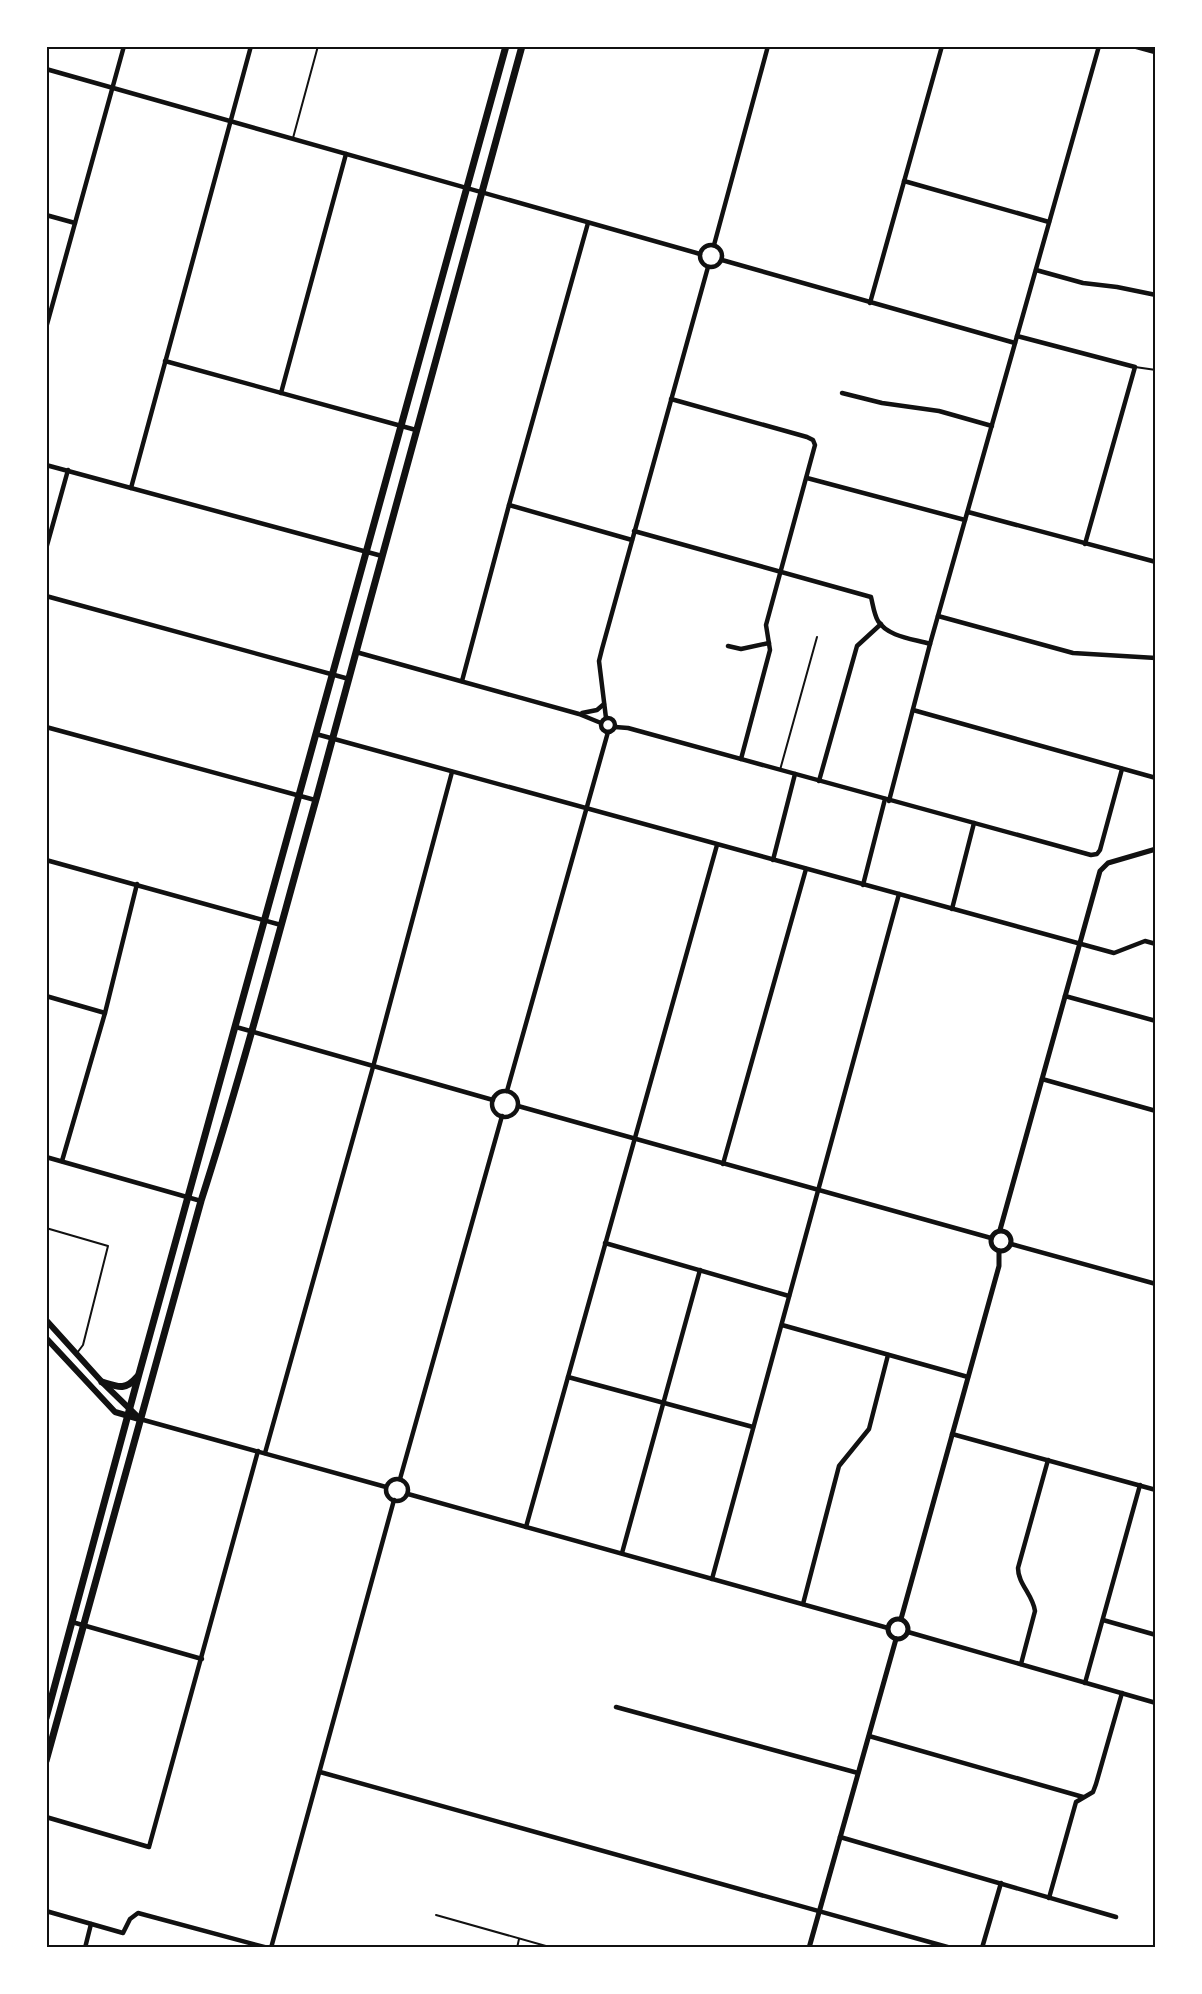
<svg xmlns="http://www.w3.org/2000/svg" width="1202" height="1994" font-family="'Source Sans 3',sans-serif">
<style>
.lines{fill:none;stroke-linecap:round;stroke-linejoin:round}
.service{stroke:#111;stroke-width:2}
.minor{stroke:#111;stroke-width:4.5}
.tertiary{stroke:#111;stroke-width:5}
.secondary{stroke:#111;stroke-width:6}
.primary{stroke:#111;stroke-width:7}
.neatline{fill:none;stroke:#111;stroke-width:2}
</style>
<rect width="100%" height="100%" fill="#fff"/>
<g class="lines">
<g class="service">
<path d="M293 138 318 46"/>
<path d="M1135 367 1156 370"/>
<path d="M780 770 817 637"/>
<path d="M46 1228 108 1246 83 1345 77 1353"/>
<path d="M436 1915 553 1948"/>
<path d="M517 1948 519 1939"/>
</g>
<g class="minor">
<path d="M46 69 700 254"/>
<path d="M904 181 1049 222"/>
<path d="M46 215 75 223"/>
<circle cx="711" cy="256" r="11"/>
<path d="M714 245 768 46"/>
<path d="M722 260 1015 343"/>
<path d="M1036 270 1083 283 1117 287 1156 295"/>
<path d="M870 303 942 46"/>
<path d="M46 328 124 46"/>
<path d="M1017 336 1135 367 1085 544"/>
<path d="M165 361 416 430"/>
<path d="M281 393 346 154"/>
<path d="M842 393 882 403 939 411 992 426"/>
<path d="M671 399 807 437 813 440 815 445 766 625 770 650 741 759"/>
<path d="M46 465 382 556"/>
<path d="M807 478 965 520"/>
<path d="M131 488 251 46"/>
<path d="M509 505 632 540"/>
<path d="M968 512 1156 562"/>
<path d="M634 531 871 597C873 605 874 614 878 621 888 637 914 639 930 644"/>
<path d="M46 549 68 470"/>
<path d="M46 596 349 679"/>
<path d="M938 616 1073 653 1156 658"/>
<path d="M728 646 741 649 769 643"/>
<path d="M356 652 579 714 601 723"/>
<path d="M462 681 509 505 588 223"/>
<path d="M913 710 1156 778"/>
<path d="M582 713 597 710 604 704"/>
<circle cx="608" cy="725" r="7"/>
<path d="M606 718 599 661 602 649 708 267"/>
<path d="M46 727 315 800"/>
<path d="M615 727 628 728 1091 855 1097 854 1100 850 1122 769"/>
<path d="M316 734 1114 953 1145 941 1156 944"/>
<path d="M819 781 857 646 881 624"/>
<path d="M889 801 930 644 1099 46"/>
<path d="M46 860 281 925"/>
<path d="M773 860 795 774"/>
<path d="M863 885 885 799"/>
<path d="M952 909 974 823"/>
<path d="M46 996 105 1013"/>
<path d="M1065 996 1156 1021"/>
<path d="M236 1027 493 1100"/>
<path d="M1042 1079 1156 1111"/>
<path d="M507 1091 608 732"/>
<circle cx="505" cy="1104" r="13"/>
<path d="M518 1106 991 1238"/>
<path d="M46 1157 201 1201"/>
<path d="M62 1161 105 1013 137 884"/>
<path d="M723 1164 806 869"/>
<path d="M605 1243 789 1296"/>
<path d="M1011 1244 1156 1284"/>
<path d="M782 1325 968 1377"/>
<path d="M568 1377 753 1427"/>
<path d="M140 1419 386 1487"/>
<path d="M952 1434 1156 1490"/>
<path d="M265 1453 373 1067 452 772"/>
<circle cx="397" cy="1490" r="11"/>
<path d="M400 1479 502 1116"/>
<path d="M408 1494 888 1628"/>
<path d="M526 1527 717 845"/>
<path d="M622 1553 700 1270"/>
<path d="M712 1579 899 894"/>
<path d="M803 1604 839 1466 869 1429 888 1355"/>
<path d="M1103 1620 1156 1635"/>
<path d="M72 1622 202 1659"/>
<path d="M908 1632 1156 1703"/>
<path d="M1021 1664 1035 1611C1033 1595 1018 1584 1018 1568L1048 1460"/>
<path d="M1085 1683 1140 1485"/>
<path d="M616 1707 858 1773"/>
<path d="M869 1736 1083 1797"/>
<path d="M320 1772 951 1948"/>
<path d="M46 1817 149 1847 258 1451"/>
<path d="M840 1837 1116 1917"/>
<path d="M1049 1898 1076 1802 1093 1792 1096 1784 1122 1693"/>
<path d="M46 1911 123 1933 130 1919 138 1913 268 1948"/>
<path d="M85 1948 91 1924"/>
<path d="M271 1948 394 1500"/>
<path d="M982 1948 1001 1883"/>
</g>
<g class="tertiary">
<path d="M1134 46 1156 52"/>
<path d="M1000 1230 1100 871 1108 863 1156 849"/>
<circle cx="1001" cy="1241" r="10"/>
<circle cx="898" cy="1629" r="10"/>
<path d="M901 1619 999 1266V1251"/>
<path d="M809 1948 896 1639"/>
</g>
<g class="secondary">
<path d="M46 1320 102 1382 140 1419"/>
<path d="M46 1338 115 1412 139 1419"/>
</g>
<g class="primary">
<path d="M102 1382C118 1387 125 1391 137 1377"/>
<path d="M46 1718 139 1374 506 46"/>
<path d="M46 1761 201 1201C244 1067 279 931 317 796 385 546 452 296 522 46"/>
</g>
</g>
<rect width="1202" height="1994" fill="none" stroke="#ffffff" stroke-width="96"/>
<rect x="48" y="48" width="1106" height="1898" class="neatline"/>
</svg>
